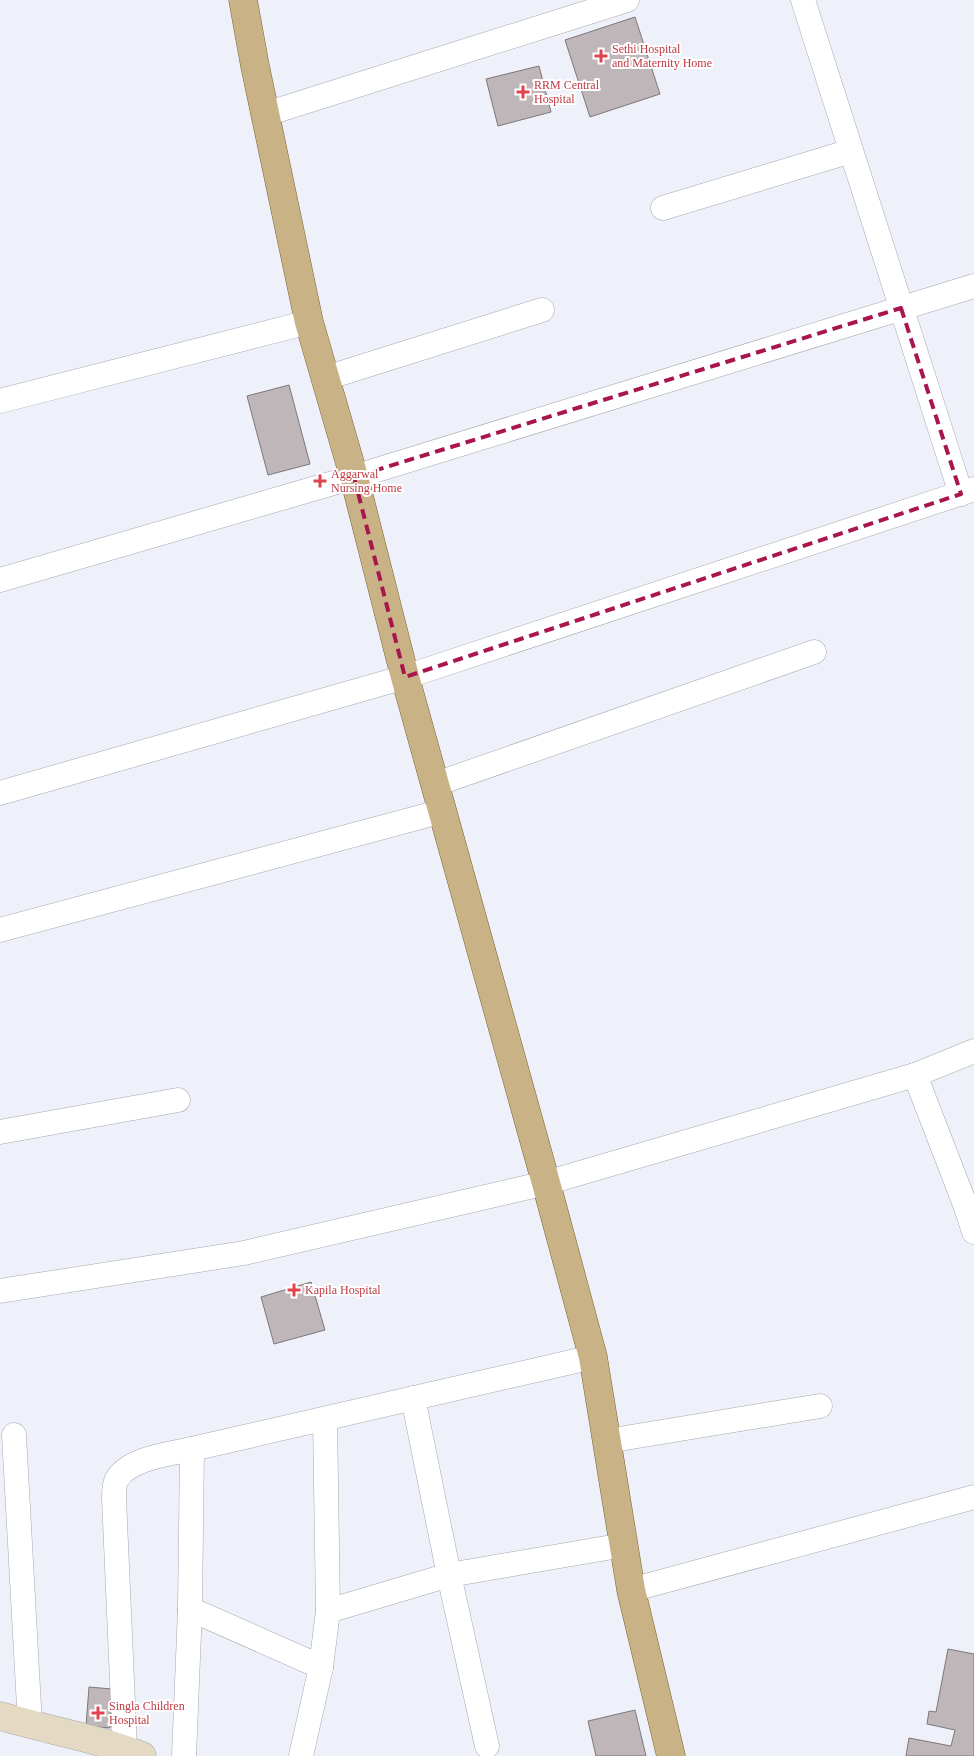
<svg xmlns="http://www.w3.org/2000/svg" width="974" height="1756" font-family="'Times New Roman',serif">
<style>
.building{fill:#bfb6b9;stroke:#7f7679}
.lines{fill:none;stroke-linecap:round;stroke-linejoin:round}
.minor-casing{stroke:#a6a8b0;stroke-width:25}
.secondary-casing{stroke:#a6a8b0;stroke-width:29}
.primary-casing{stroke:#7a6332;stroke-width:29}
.minor{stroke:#fff;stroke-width:24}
.secondary{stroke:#e4d9c2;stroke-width:28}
.primary{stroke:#c9b386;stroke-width:28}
.marked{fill:none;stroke:#a8154f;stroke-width:4;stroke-dasharray:10 6;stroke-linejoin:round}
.health-dot{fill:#e0444e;stroke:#fff;stroke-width:2}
.labels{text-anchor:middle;stroke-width:4;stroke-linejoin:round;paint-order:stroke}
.health-label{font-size:12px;fill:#be3a42;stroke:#fff;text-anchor:start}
</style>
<rect width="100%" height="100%" fill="#eff1fa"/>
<g class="building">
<path d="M635 17 660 94 590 117 565 40Z"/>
<path d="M539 66 551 112 498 126 486 79Z"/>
<path d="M289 385 310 464 268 475 247 396Z"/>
<path d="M311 1282 325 1330 274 1344 261 1297Z"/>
<path d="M948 1649 974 1654V1756H906L909 1738 951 1746 955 1730 927 1724 929 1711 936 1712Z"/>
<path d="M89 1687 112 1689 110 1728 86 1726Z"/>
<path d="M635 1710 646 1756H596L588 1721Z"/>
</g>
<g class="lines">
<g class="minor-casing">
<g id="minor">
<path d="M803 0 961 494"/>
<path d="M266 114 627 0"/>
<path d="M663 208 851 151"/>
<path d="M326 378 542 310"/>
<path d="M0 401 309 322"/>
<path d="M0 580 354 477 974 286"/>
<path d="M436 784 814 652"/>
<path d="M0 793 405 677 974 489"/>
<path d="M0 930 443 811"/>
<path d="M915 1075 966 1207 974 1232"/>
<path d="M0 1132 178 1100"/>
<path d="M0 1291 244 1253 546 1183 915 1075 974 1051"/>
<path d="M413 1398 449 1575 487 1746"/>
<path d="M14 1435 30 1725"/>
<path d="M607 1441 820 1406"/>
<path d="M631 1590 974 1497"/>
<path d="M190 1609 321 1667 301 1756"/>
<path d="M328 1611 449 1575 624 1545"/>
<path d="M321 1667 328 1611 325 1419"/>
<path d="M125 1749 114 1498C114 1493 114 1484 117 1479 130 1458 170 1454 192 1449L593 1357"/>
<path d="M184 1756 190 1609 192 1449"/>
</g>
</g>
<g class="secondary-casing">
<path id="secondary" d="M0 1716C47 1730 97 1738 142 1756"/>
</g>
<g class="primary-casing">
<path id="primary" d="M243 0 255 66 309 322 354 477 405 677 546 1183 593 1357 631 1590 671 1756"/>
</g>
<use href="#minor" class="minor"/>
<use href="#secondary" class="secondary"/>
<use href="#primary" class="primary"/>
</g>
<path class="marked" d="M901 308 961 494 405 677 354 477Z"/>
<g class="health-dot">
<path d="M598.5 48.5h5v5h5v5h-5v5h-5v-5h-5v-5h5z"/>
<path d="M520.5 84.5h5v5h5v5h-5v5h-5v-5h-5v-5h5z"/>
<path d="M317.5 473.5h5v5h5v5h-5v5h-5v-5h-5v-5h5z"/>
<path d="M291.5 1282.5h5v5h5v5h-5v5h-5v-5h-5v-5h5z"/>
<path d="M95.5 1705.5h5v5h5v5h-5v5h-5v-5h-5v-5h5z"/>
</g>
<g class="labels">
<g class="health-label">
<text x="612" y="53">Sethi Hospital<tspan x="612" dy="14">and Maternity Home</tspan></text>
<text x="534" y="89">RRM Central<tspan x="534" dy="14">Hospital</tspan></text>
<text x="331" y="478">Aggarwal<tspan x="331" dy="14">Nursing Home</tspan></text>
<text x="305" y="1294">Kapila Hospital</text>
<text x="109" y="1710">Singla Children<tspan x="109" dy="14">Hospital</tspan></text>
</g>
</g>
</svg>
